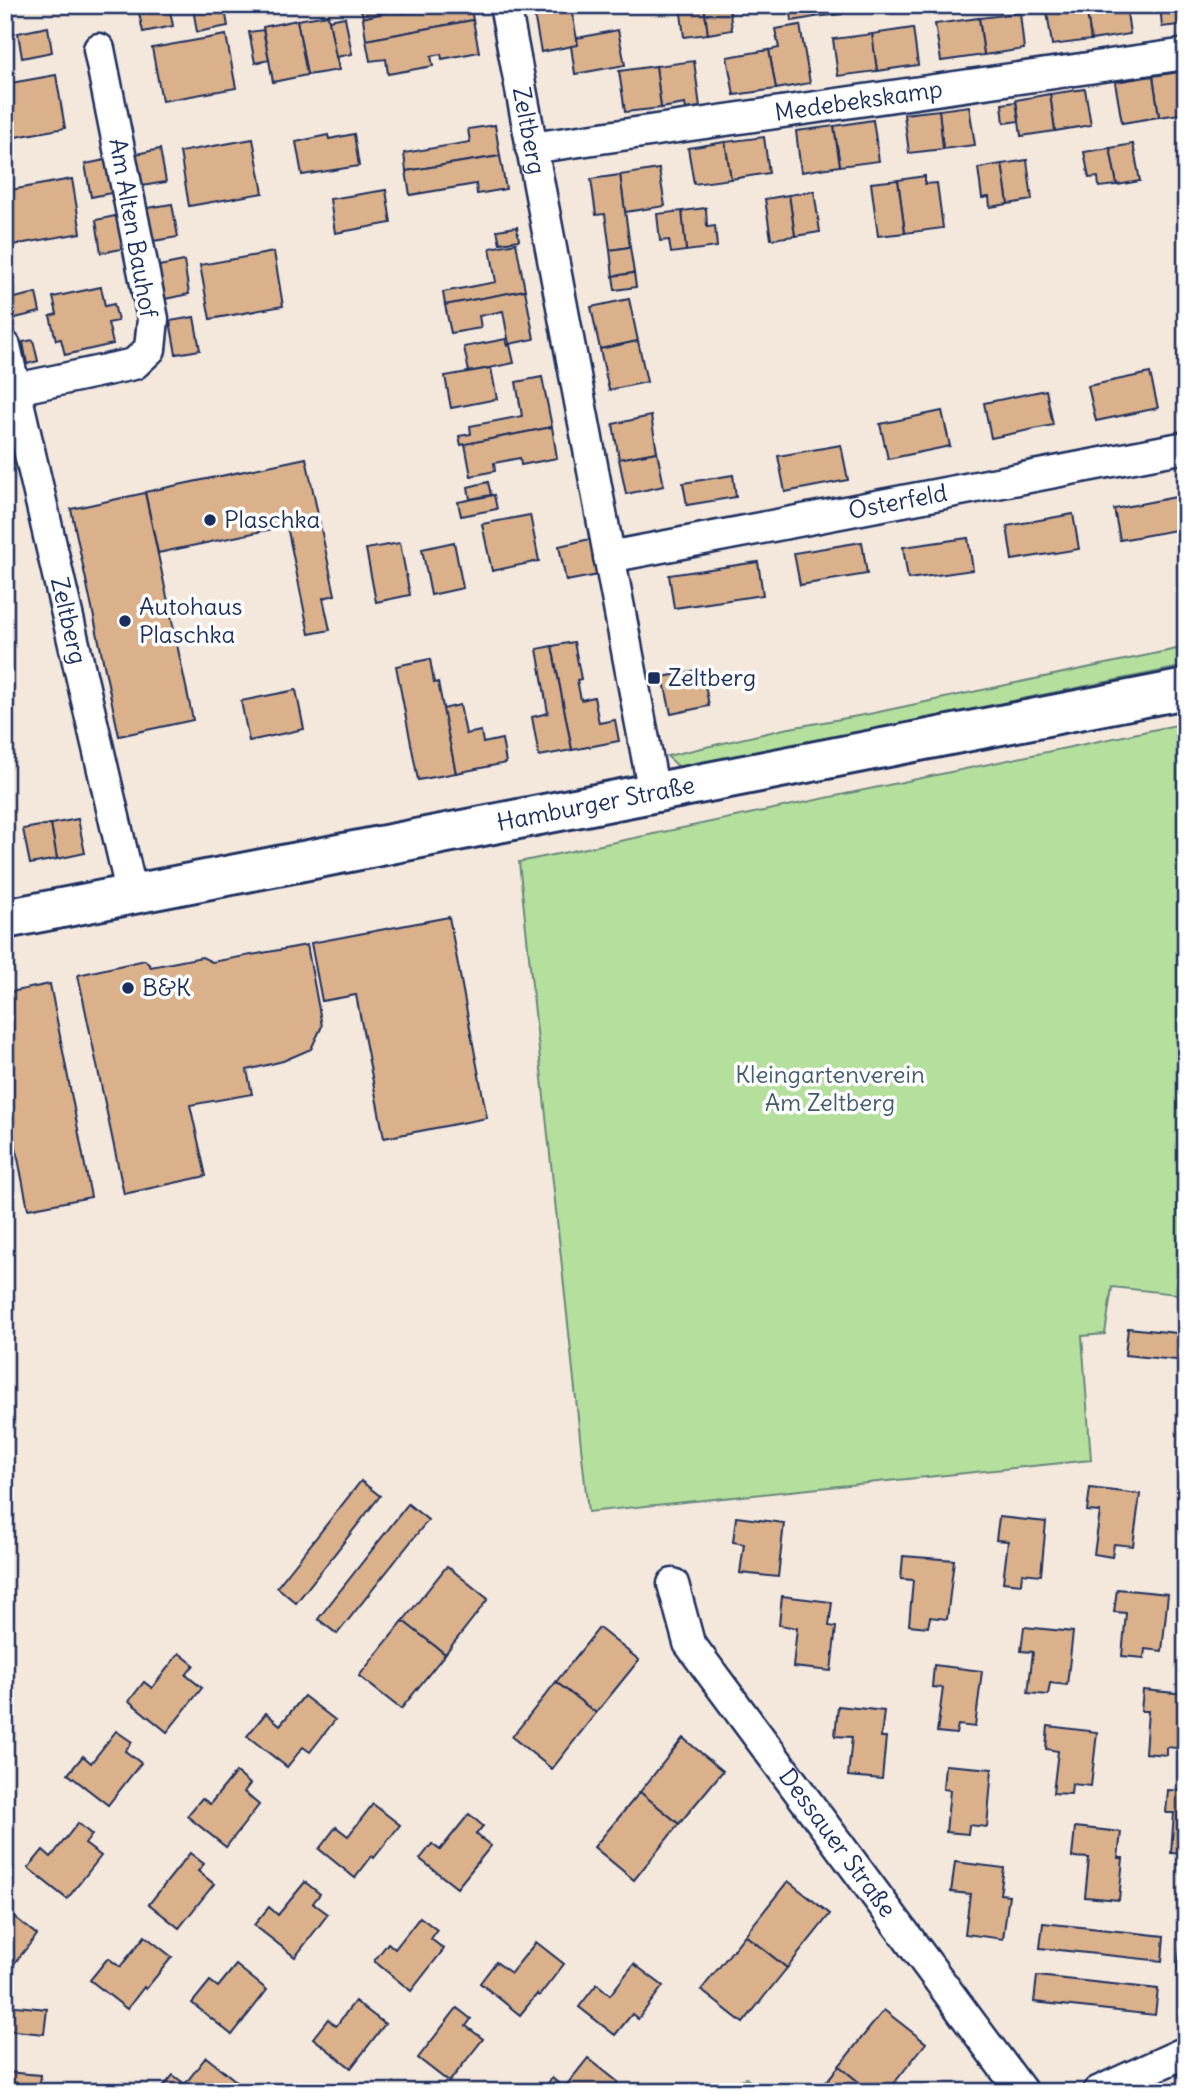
<svg xmlns="http://www.w3.org/2000/svg" width="1191" height="2097" font-family="Delius,sans-serif">
<style>
.green{fill:#b5df9c;stroke:#68877d;stroke-width:2}
.building{fill:#dbb18b;stroke:#1b2f5e;stroke-width:2}
.lines{fill:none;stroke-linecap:round;stroke-linejoin:round}
.minor-casing{stroke:#1b2f5e;stroke-width:35}
.major-casing{stroke:#1b2f5e;stroke-width:44}
.minor{stroke:#fff;stroke-width:30}
.major{stroke:#fff;stroke-width:38}
.poi-dot{fill:#1b2f5e;stroke:#fff;stroke-width:2.5}
.labels{text-anchor:middle;stroke-width:7;stroke-linejoin:round;paint-order:stroke}
.street-label{font-size:24px;fill:#1b2f5e;stroke:#fff}
.poi-label{font-size:24px;fill:#1b2f5e;stroke:#fff;text-anchor:start}
.park-label{font-size:24px;fill:#425b6e;stroke:#fff}
</style>
<rect width="100%" height="100%" fill="#f4e8dc"/>
<filter id="ink" filterUnits="userSpaceOnUse"><feTurbulence type="fractalNoise" baseFrequency=".0143" numOctaves="2"/><feDisplacementMap in="SourceGraphic" scale="14" xChannelSelector="R" yChannelSelector="G"/><feConvolveMatrix kernelMatrix="1 2 1 2 8 2 1 2 1" color-interpolation-filters="sRGB"/></filter>
<g filter="url(#ink)">
<g class="green">
<path d="M1186 647V666L680 768 667 756 784 729 869 714Z"/>
<path d="M1186 723V1295L1112 1287 1105 1334 1082 1336 1091 1460 588 1512 519 862Z"/>
<path d="M746 2078 763 2092H710Z"/>
</g>
<g class="building">
<path d="M151 5H169L173 26 143 32 138 8Z"/>
<path d="M205 5H224L228 26 197 32 193 8Z"/>
<path d="M360 5H384L385 11 380 12V15L363 18Z"/>
<path d="M427 5H470L473 20 366 40 363 18 402 8 403 13 427 8Z"/>
<path d="M533 5H571V7L534 14Z"/>
<path d="M680 5H704L708 34 684 37Z"/>
<path d="M704 5H729L732 30 708 34Z"/>
<path d="M790 5H813L815 17 792 21Z"/>
<path d="M813 5H841L842 14 815 17Z"/>
<path d="M1046 5H1086L1091 40 1052 45Z"/>
<path d="M1086 5H1126L1130 34 1091 40Z"/>
<path d="M1160 5H1186V24L1162 27Z"/>
<path d="M571 7 578 45 541 52 534 14Z"/>
<path d="M1020 13 1024 49 984 55 979 18Z"/>
<path d="M328 15 339 70 307 75 297 20Z"/>
<path d="M345 17 352 54 336 57 329 20Z"/>
<path d="M979 18 984 55 941 61 935 24Z"/>
<path d="M297 20 307 75 273 82 263 27Z"/>
<path d="M473 20 479 52 442 59 441 54 431 56 433 66 388 74 386 59 370 61 366 40Z"/>
<path d="M800 25 810 83 776 89 769 50 779 48 775 29Z"/>
<path d="M48 27 52 52 22 58 18 33Z"/>
<path d="M913 28 918 65 877 71 872 34Z"/>
<path d="M263 30 269 60 255 63 249 32Z"/>
<path d="M618 30 625 65 575 74 571 46 578 45 577 38Z"/>
<path d="M872 34 877 71 838 76 833 39Z"/>
<path d="M226 35 236 88 162 101 152 48Z"/>
<path d="M769 50 776 89 734 95 727 57Z"/>
<path d="M694 61 700 107 686 109 685 104 661 108 656 66Z"/>
<path d="M656 66 661 108 625 112 619 71Z"/>
<path d="M1186 71V113L1159 117 1153 76Z"/>
<path d="M56 75 65 128 5 139V84Z"/>
<path d="M1153 76 1159 117 1122 123 1115 82Z"/>
<path d="M1085 89 1091 125 1055 131 1050 94Z"/>
<path d="M1050 94 1055 131 1021 136 1016 100Z"/>
<path d="M1016 102 1019 121 1004 123 1002 104Z"/>
<path d="M969 106 975 145 943 149 939 110Z"/>
<path d="M939 110 943 149 909 153 904 114Z"/>
<path d="M873 120 879 161 840 166 834 126Z"/>
<path d="M495 125 500 156 406 171 404 153 470 142 468 129Z"/>
<path d="M834 126 840 166 801 172 796 131Z"/>
<path d="M354 134 359 166 302 175 296 142 323 136 328 135 329 139Z"/>
<path d="M764 137 769 173 731 179 725 142Z"/>
<path d="M253 139 263 193 189 206 180 152Z"/>
<path d="M725 142 731 179 694 184 688 148Z"/>
<path d="M1133 144 1140 181 1117 185 1110 148Z"/>
<path d="M1110 148 1117 185 1099 187 1098 177 1089 178 1084 152Z"/>
<path d="M160 149 166 182 142 186 136 154Z"/>
<path d="M500 156 506 189 477 194 476 184 410 195 406 171Z"/>
<path d="M110 159 116 192 91 197 85 164Z"/>
<path d="M1027 160 1032 200 1008 204 1002 164Z"/>
<path d="M1002 164 1008 204 990 207 989 197 982 198 978 168Z"/>
<path d="M659 169 665 206 625 212 620 175Z"/>
<path d="M620 175 630 247 610 250 605 214 596 215 591 179Z"/>
<path d="M925 176V184L937 183 943 228 905 233 898 180Z"/>
<path d="M72 179 81 233 7 246 5 233V191Z"/>
<path d="M898 180 905 233 878 236 871 183Z"/>
<path d="M386 190 391 223 335 233 330 199Z"/>
<path d="M814 191 820 232 795 236 789 195Z"/>
<path d="M789 195 795 236 771 239 765 199Z"/>
<path d="M172 204 178 237 153 241 147 208Z"/>
<path d="M706 208 707 227 715 226 717 247 686 251 682 211Z"/>
<path d="M682 211 686 251 671 253 669 240 660 241 657 214Z"/>
<path d="M120 215 126 248 101 253 96 220Z"/>
<path d="M517 227 519 240 500 243 497 230Z"/>
<path d="M516 243 525 290 445 305 443 292 496 282 490 248Z"/>
<path d="M630 247 634 273 613 276 610 250Z"/>
<path d="M274 252 283 306 210 319 200 265Z"/>
<path d="M184 261 189 294 165 299 159 266Z"/>
<path d="M634 273 636 287 615 290 613 276Z"/>
<path d="M101 287 105 306 114 304 118 321 108 323 113 344 65 355 61 339 56 340 50 316 57 314 53 297Z"/>
<path d="M525 290 534 339 509 344 503 311 479 316 481 328 451 333 445 305Z"/>
<path d="M36 293 40 312 11 319 6 300Z"/>
<path d="M629 299 638 341 600 349 591 307Z"/>
<path d="M194 317 200 350 176 354 170 321Z"/>
<path d="M506 339 507 346 510 345 514 363 469 372 464 347Z"/>
<path d="M33 340 38 361 27 364 23 342Z"/>
<path d="M638 341 647 382 609 390 600 349Z"/>
<path d="M491 368 497 399 451 408 445 376Z"/>
<path d="M1150 373 1158 408 1096 421 1088 386Z"/>
<path d="M542 377 552 427 461 445 459 436 471 434 470 426 522 416 516 382Z"/>
<path d="M1046 390 1053 425 991 438 984 403Z"/>
<path d="M942 411 950 446 888 459 880 424Z"/>
<path d="M651 416 657 452 619 459 613 424Z"/>
<path d="M552 427 557 458 521 465 520 458 494 463 495 471 471 476 465 444Z"/>
<path d="M841 445 848 480 785 492 778 456Z"/>
<path d="M657 452 664 486 626 494 619 459Z"/>
<path d="M306 458 335 595 323 598 330 630 309 634 287 526 158 553 145 492Z"/>
<path d="M733 475 736 497 687 505 683 483Z"/>
<path d="M488 482 491 495 470 499 468 487Z"/>
<path d="M145 493 193 720 119 736 71 509Z"/>
<path d="M494 495 497 509 461 516 458 502Z"/>
<path d="M1176 497 1182 529 1120 540 1114 509Z"/>
<path d="M1073 514 1079 549 1012 560 1007 526Z"/>
<path d="M530 515 539 561 492 571 482 524Z"/>
<path d="M968 538 973 570 908 579 903 547Z"/>
<path d="M590 539 598 575 566 581 559 546Z"/>
<path d="M454 542 463 588 431 595 422 549Z"/>
<path d="M862 542 867 574 800 585 794 553Z"/>
<path d="M400 543 410 595 376 602 366 549Z"/>
<path d="M758 562 763 595 674 608 669 575Z"/>
<path d="M574 642 581 679 577 680 581 700 594 697 599 723 615 720 619 741 572 750 552 646Z"/>
<path d="M552 646 572 750 539 756 532 717 548 713 537 649Z"/>
<path d="M430 659 434 683 438 682 456 773 418 780 396 666Z"/>
<path d="M702 669 709 706 671 714 663 677Z"/>
<path d="M296 690 304 729 249 741 241 701Z"/>
<path d="M460 705 466 734 481 731 483 743 502 739 506 763 456 773 443 709Z"/>
<path d="M78 819 85 853 57 859 51 824Z"/>
<path d="M51 824 57 859 30 864 23 829Z"/>
<path d="M449 917 487 1118 384 1138 356 995 322 1001 311 943Z"/>
<path d="M307 945 322 1026 311 1049 283 1061 247 1070 252 1094 190 1105 206 1176 124 1194 78 975 145 960 151 967 202 957 212 962Z"/>
<path d="M50 984 91 1197 28 1209 5 1092V993Z"/>
<path d="M1128 1328 1186 1334V1361L1125 1355Z"/>
<path d="M1186 1392V1436L1181 1435Z"/>
<path d="M361 1481 380 1496 296 1603 277 1587Z"/>
<path d="M1090 1488 1140 1494 1133 1546 1114 1544 1112 1557 1094 1554 1100 1512 1087 1511Z"/>
<path d="M408 1504 428 1520 337 1634 318 1619Z"/>
<path d="M736 1517 784 1523 778 1577 740 1573 744 1544 733 1542Z"/>
<path d="M999 1517 1046 1522 1041 1575 1022 1573 1021 1584 1003 1582 1008 1541 996 1540Z"/>
<path d="M903 1556 954 1560 947 1619 930 1617 928 1627 909 1625 913 1580 901 1579Z"/>
<path d="M447 1566 488 1599 445 1654 403 1621Z"/>
<path d="M1117 1589 1168 1594 1162 1651 1145 1649 1144 1658 1122 1656 1126 1613 1114 1612Z"/>
<path d="M782 1596 832 1602 829 1626 836 1627 831 1671 793 1667 797 1628 779 1625Z"/>
<path d="M403 1621 445 1654 401 1709 359 1676Z"/>
<path d="M1024 1627 1073 1632 1067 1685 1050 1683 1048 1695 1028 1693 1033 1652 1021 1651Z"/>
<path d="M599 1628 639 1660 596 1713 556 1682Z"/>
<path d="M179 1653 194 1665 186 1675 202 1688 167 1732 129 1701 144 1682 152 1688Z"/>
<path d="M934 1665 982 1671 975 1727 958 1725 956 1734 937 1732 943 1688 932 1687Z"/>
<path d="M556 1682 596 1713 552 1769 512 1737Z"/>
<path d="M1143 1690 1186 1694V1749L1167 1747V1755L1145 1753 1148 1711H1141Z"/>
<path d="M304 1696 335 1720 310 1752 303 1747 287 1767 247 1736 266 1713 280 1725Z"/>
<path d="M838 1706 884 1711 881 1737H886L882 1779 848 1776 852 1737 835 1736Z"/>
<path d="M1048 1726 1097 1732 1091 1786 1072 1784 1071 1794 1053 1793 1058 1751 1046 1749Z"/>
<path d="M116 1731 132 1742 125 1751 141 1763 108 1805 68 1774 83 1756 91 1763Z"/>
<path d="M683 1738 723 1771 679 1824 640 1792Z"/>
<path d="M945 1765 992 1769 987 1827 969 1825 968 1834 946 1832 950 1790 943 1789Z"/>
<path d="M236 1772 250 1784 244 1792 259 1805 226 1847 187 1816 202 1798 210 1804Z"/>
<path d="M1168 1790 1186 1791V1854L1171 1853 1174 1813H1166Z"/>
<path d="M640 1792 679 1824 634 1880 594 1847Z"/>
<path d="M373 1804 400 1825 374 1858 372 1856 355 1878 319 1849 336 1827 348 1836Z"/>
<path d="M469 1814 483 1826 476 1834 491 1846 457 1888 420 1859 432 1844 440 1850Z"/>
<path d="M78 1823 92 1835 85 1844 101 1856 67 1899 28 1868 43 1850 51 1857Z"/>
<path d="M1075 1827 1121 1832 1118 1858H1123L1119 1900 1085 1897 1089 1858 1072 1857Z"/>
<path d="M190 1853 204 1864 198 1871 214 1884 179 1928 149 1904Z"/>
<path d="M955 1862 1004 1868 1000 1894 1009 1895 1003 1939 965 1934 970 1894 951 1892Z"/>
<path d="M788 1881 830 1914 787 1968 745 1935Z"/>
<path d="M305 1882 320 1894 313 1903 328 1914 295 1957 254 1925 269 1907 278 1915Z"/>
<path d="M1186 1883V1971L1178 1970Z"/>
<path d="M7 1911 37 1935 5 1975V1913Z"/>
<path d="M420 1917 437 1930 431 1939 444 1949 411 1991 374 1961 388 1943 395 1949Z"/>
<path d="M1043 1923 1164 1936 1162 1961 1040 1948Z"/>
<path d="M745 1935 787 1968 743 2023 701 1990Z"/>
<path d="M145 1936 172 1957 146 1989 144 1987 127 2009 90 1980 108 1958 120 1967Z"/>
<path d="M536 1942 564 1964 539 1996 537 1994 520 2015 480 1983 496 1962 511 1973Z"/>
<path d="M634 1964 663 1986 638 2019 632 2014 615 2035 579 2007 597 1984 610 1995Z"/>
<path d="M236 1965 267 1990 232 2035 192 2003 210 1981 218 1987Z"/>
<path d="M1037 1976 1158 1989 1155 2015 1034 2002Z"/>
<path d="M355 2001 385 2024 351 2068 313 2038 328 2019 336 2026Z"/>
<path d="M5 2005 47 2009 44 2034 5 2030Z"/>
<path d="M457 2008 471 2019 466 2026 483 2039 449 2082 418 2058Z"/>
<path d="M884 2010 926 2043 887 2092H871L839 2066Z"/>
<path d="M206 2057 236 2081 228 2092H159L173 2075 185 2084Z"/>
<path d="M588 2058 618 2082 610 2092H541L552 2078 564 2088Z"/>
<path d="M839 2066 871 2092H818Z"/>
<path d="M5 2072 41 2075 39 2092H5Z"/>
</g>
<g class="lines">
<g class="minor-casing">
<g id="minor">
<path id="s1" d="M505 5 654 793"/>
<path id="s2" d="M531 148 1186 54"/>
<path id="s3" d="M5 346 132 895"/>
<path d="M16 389 134 364 150 349 153 319 99 49"/>
<path id="s4" d="M609 557 1186 447"/>
<path id="s5" d="M673 1584 689 1643 1022 2092"/>
<path d="M1098 2092 1186 2052"/>
</g>
</g>
<g class="major-casing">
<g id="major">
<path id="s6" d="M5 919 1186 689"/>
</g>
</g>
<use href="#minor" class="minor"/>
<use href="#major" class="major"/>
</g>
</g>
<g class="poi-dot">
<circle cx="210" cy="520" r="7"/>
<circle cx="125" cy="621" r="7"/>
<rect x="647" y="671" width="14" height="14" rx="3.5"/>
<circle cx="128" cy="988" r="7"/>
</g>
<g class="labels">
<g class="street-label">
<text dy="8" stroke="none"><textPath href="#s2" startOffset="331">Medebekskamp</textPath></text>
<text dy="8" stroke="none"><textPath href="#s1" startOffset="128">Zeltberg</textPath></text>
<text transform="translate(133 228) rotate(80)" y="8">Am Alten Bauhof</text>
<text dy="8" stroke="none"><textPath href="#s4" startOffset="294">Osterfeld</textPath></text>
<text dy="8" stroke="none"><textPath href="#s3" startOffset="282">Zeltberg</textPath></text>
<text dy="8" stroke="none"><textPath href="#s6" startOffset="602">Hamburger Straße</textPath></text>
<text dy="8" stroke="none"><textPath href="#s5" startOffset="310">Dessauer Straße</textPath></text>
</g>
<g class="poi-label">
<text x="224" y="528">Plaschka</text>
<text x="139" y="615">Autohaus<tspan x="139" dy="28">Plaschka</tspan></text>
<text x="668" y="686">Zeltberg</text>
<text x="142" y="996">B&amp;K</text>
</g>
<g class="park-label">
<text x="830" y="1083">Kleingartenverein<tspan x="830" dy="28">Am Zeltberg</tspan></text>
</g>
</g>
<rect width="1191" height="2097" fill="none" stroke="#fff" stroke-width="28"/>
<rect x="14" y="14" width="1163" height="2069" fill="none" stroke="#1b2f5e" stroke-width="2.5" filter="url(#ink)"/>
</svg>
